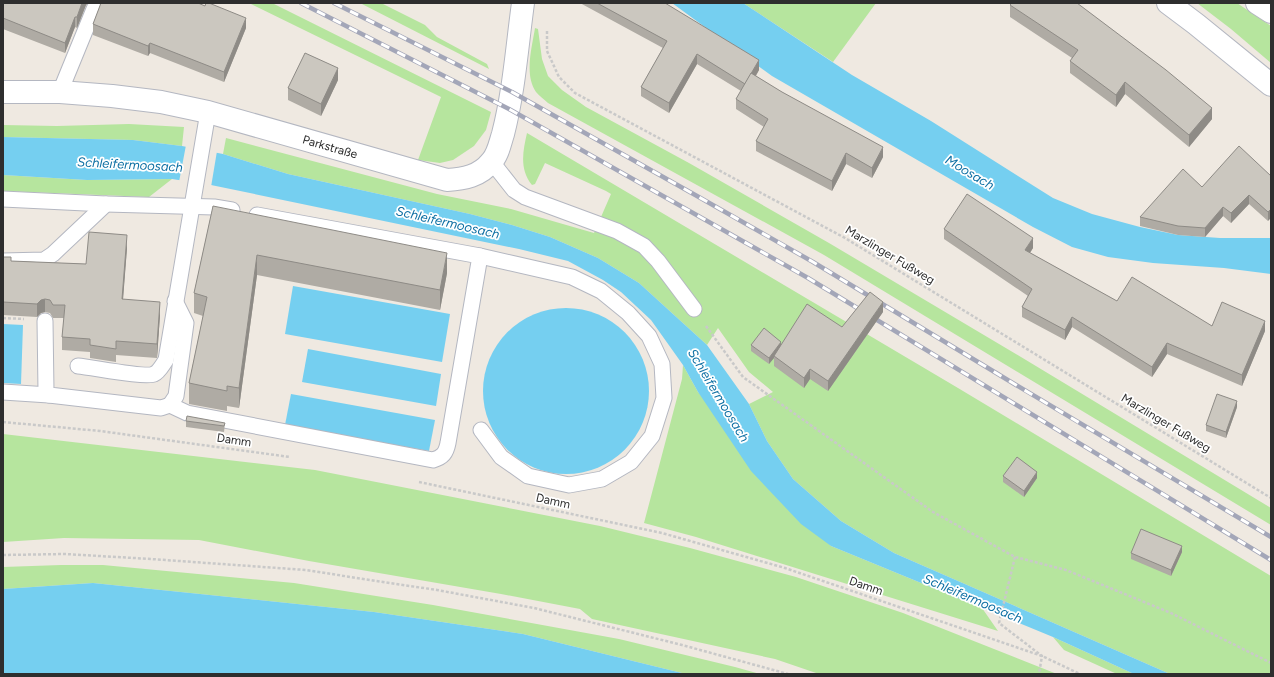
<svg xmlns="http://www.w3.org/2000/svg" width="1274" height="677" font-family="Figtree,sans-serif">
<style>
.green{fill:#b6e59e}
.water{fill:#75cff0}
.pier{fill:#efe9e1}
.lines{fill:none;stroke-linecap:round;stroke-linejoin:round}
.service-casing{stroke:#b4b7c1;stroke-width:17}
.minor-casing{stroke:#b4b7c1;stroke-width:24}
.secondary-casing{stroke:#b4b7c1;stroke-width:24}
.path{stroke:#c9c9c9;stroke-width:2.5;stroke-dasharray:3 2;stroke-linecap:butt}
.service{stroke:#fff;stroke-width:15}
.minor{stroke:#fff;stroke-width:22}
.secondary{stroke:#fff;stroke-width:22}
.rail-casing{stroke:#a3a6b8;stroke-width:4.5}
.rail{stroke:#fff;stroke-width:3;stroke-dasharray:9;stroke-linecap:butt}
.wall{fill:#afaba4}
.shaded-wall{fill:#8e8b86}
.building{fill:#cbc7bf;stroke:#8e8b86}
.labels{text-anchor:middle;stroke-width:3.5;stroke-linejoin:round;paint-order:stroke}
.street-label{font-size:12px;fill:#2e2e2e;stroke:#fff}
.water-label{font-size:13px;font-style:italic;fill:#0d6fa3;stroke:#fff}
</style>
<rect width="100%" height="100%" fill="#efe9e1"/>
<g class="green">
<path d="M249 3H272L491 112 486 130 474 146 453 160 440 163 418 160 441 97Z"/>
<path d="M360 3H381L425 25 437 37 487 64 489 69Z"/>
<path d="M743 3H876L833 62Z"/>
<path d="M1197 3H1237L1271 26V63L1231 29Z"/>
<path d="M535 28 538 29 542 59 548 76 562 90 586 107 689 163 829 243 1021 357 1271 508V525L824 255 548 103C544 99 539 96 536 92 524 75 532 47 535 28Z"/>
<path d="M129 124 184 127 182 146 133 140 3 137V125L57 126Z"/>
<path d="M527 133 958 388 1271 576V674H1170L894 553 841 521 793 479 767 441 749 404 773 392 749 372 718 328 707 345 639 283 598 258 550 237 512 225 470 214 288 174 223 154 226 138 437 194 511 209 594 233 611 194 606 191 545 163 535 184 532 185C519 169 523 151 527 133Z"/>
<path d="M3 175 87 180 172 179 149 197 3 191Z"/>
<path d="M683 365 698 392 831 546 982 608 998 631 696 537 644 523 682 379Z"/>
<path d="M3 434 315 470 600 526 690 548 796 577 903 613 1057 674H819L775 659 592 619 580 609 501 594 309 561 199 540 64 538 3 542Z"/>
<path d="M61 565H103L294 583 433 605 619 639 735 667 760 674H686L523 634 374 612 93 583 3 589V567Z"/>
<path d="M1053 637 1134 674H1117L1064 650Z"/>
</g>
<g class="water">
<path d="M672 3H743L852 75 931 121 1053 198 1092 214 1140 227 1178 235 1220 238H1271V274L1224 268 1153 263 1108 257 1072 247 1033 227 772 76Z"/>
<path d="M3 137 133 140 182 146 223 154 288 174 470 214 512 225 550 237 598 258 639 283 707 345 749 404 767 441 793 479 841 521 894 553 1170 674H1134L1053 637 831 546 801 524 751 471 698 392 683 365 651 320 621 292 603 280 568 261 519 249 211 185 172 179 87 180 3 175Z"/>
<path d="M293 286 450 314 442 362 285 334Z"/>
<circle cx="566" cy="391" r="83"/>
<path d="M3 324 23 325 21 384 3 383Z"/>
<path d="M308 349 441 374 436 406 302 382Z"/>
<path d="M291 394 435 420 429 451 285 425Z"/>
<path d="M93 583 374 612 523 634 686 674H3V589Z"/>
</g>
<path class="pier" d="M186 145 217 151 211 187 179 182Z"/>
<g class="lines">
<g class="service-casing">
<g id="service">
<path d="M60 92 94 9"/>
<path d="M492 162 514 190 525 197 617 231 644 246 658 261 694 309"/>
<path d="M3 199 106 204 214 207 232 210"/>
<path d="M480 256 572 277 601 291 628 313 649 336 662 364 664 398 652 436 631 462 602 479 569 485 528 476 501 457 481 430"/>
<path d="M3 261 44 260 53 254 106 204"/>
<path d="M45 321 46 391 49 395 161 408 170 405 187 413 433 460C443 457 446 453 448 443L480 256 257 215"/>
<path d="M78 366C91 367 146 378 154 374 159 372 163 364 166 360L208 112"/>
<path d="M3 392 49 395"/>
<path d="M170 405 176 396 186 323 175 301"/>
</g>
</g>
<g class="minor-casing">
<g id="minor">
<path d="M1257 3 1271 12"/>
<path d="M3 92H60L112 96 161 102 208 112 447 180C464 179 480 176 491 162 498 155 500 143 503 134 514 91 517 47 523 3"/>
</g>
</g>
<g class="secondary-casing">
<path id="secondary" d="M1168 3 1196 24 1271 85"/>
</g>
<g class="path">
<path d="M547 31V51L559 77 575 93 845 238 1271 498"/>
<path d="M3 318 24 319"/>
<path d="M706 326 743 377 933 512 1015 557 1066 570 1171 613 1271 663"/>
<path d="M3 422 100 431 290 457"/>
<path d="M419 482 662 533 785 568 1042 656 1080 674"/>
<path d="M3 555 65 554 151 559 306 570 376 581 437 590 534 608 682 645 788 674"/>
<path d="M1015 557 999 623 1042 656 1039 674"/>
</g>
<use href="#service" class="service"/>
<use href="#minor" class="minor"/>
<use href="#secondary" class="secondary"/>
<g class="rail-casing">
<g id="rail">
<path d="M301 3 509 109 808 278 1271 560"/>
<path d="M334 3 512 92 697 196 813 262 1016 385 1271 537"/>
</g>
</g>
<use href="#rail" class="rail"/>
</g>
<g class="wall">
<path d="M3 3H88L86 5 77 28 75 27 65 53 3 29Z"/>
<path d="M100 3H198L246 28 224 82 150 53 148 56 93 35V24L101 3Z"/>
<path d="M580 3H665L759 70 756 76 883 157 872 178 846 164 832 191 756 151V141L764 127 736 109V99L741 91 697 64 669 113 641 96V87L663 48Z"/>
<path d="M1010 5 1212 119 1189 147 1125 94 1116 107 1070 73V61L1072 58 1010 17Z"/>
<path d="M338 80 321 116 288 100V88Z"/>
<path d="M1271 176 1268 221 1249 204 1231 223 1223 216 1205 237 1178 235 1140 226V217L1202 187Z"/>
<path d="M213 206 447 273 440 310 257 275 239 408 227 406V411L189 404V383L203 316 194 313V293Z"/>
<path d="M944 229 1033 248 1030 253 1117 301 1212 326 1265 331 1242 386 1167 354 1152 377 1072 327 1065 340 1022 317V307L1028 296 944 239Z"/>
<path d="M127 248 123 299 160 315 157 358 116 355V362L90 358V352L62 350V337L64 318H53L50 313 45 312 41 313 37 317 3 315V257L11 261 86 264Z"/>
<path d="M883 312 828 391 810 379 804 388 774 366V358L769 364 751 351V345L781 344 842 327Z"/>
<path d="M1237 407 1226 438 1206 431V425Z"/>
<path d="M186 421 225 423 224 432 186 427Z"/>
<path d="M1003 476 1037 478 1024 497 1003 482Z"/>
<path d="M1182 552 1171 576 1131 559V553Z"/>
</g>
<g class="shaded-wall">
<path d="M82 3H88L86 5 77 28V17Z"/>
<path d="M75 17V27L65 53V43Z"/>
<path d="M246 18V28L224 82V72Z"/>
<path d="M150 43V53L148 56V46Z"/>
<path d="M697 54V64L669 113V103Z"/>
<path d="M759 60V70L745 93V84Z"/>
<path d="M338 68V80L321 116V104Z"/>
<path d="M1125 82V94L1116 107V95Z"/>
<path d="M1212 108V119L1189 147V135Z"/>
<path d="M883 147V157L872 178V168Z"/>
<path d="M846 153V164L832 191V181Z"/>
<path d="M1249 195V204L1231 223V213Z"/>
<path d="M1223 207V216L1205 237V228Z"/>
<path d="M1271 209V218L1268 221V212Z"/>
<path d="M127 235V248L122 312V299Z"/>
<path d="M1033 238V248L1025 260V250Z"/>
<path d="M447 253V273L440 310V290Z"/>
<path d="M257 255V275L239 408V388Z"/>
<path d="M45 299V312L41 313 37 317V304L41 300Z"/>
<path d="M160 302V315L157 358V344Z"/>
<path d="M883 302V312L828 391V381Z"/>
<path d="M1072 317V327L1065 340V330Z"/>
<path d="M1265 321V331L1242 386V375Z"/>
<path d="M781 342V348L774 356V358L769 364V358Z"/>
<path d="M1167 343V354L1152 377V367Z"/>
<path d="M810 369V379L804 388V378Z"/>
<path d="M1237 401V407L1226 438V432Z"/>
<path d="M1037 472V478L1024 497V491Z"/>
<path d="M1182 546V552L1171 576V570Z"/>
</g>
<g class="building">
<path d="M3 3H82L77 17H75L65 43 3 18Z"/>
<path d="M101 3H198L205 6 206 3H209L246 18 224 72 150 43 148 46 93 24Z"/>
<path d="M597 3H665L759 60 745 84 697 54 669 103 641 87 667 41Z"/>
<path d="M1012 3H1077L1166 70 1212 108 1189 135 1125 82 1116 95 1070 61 1078 50 1010 5Z"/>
<path d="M305 53 338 68 321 104 288 88Z"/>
<path d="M751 73 782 92 883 147 872 168 846 153 832 181 756 141 768 119 736 99Z"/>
<path d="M1239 146 1271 176V209L1268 212 1249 195 1231 213 1223 207 1205 228 1178 226 1140 217 1183 169 1202 187Z"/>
<path d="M967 194 1033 238 1025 250 1117 301 1132 277 1212 326 1222 302 1265 321 1242 375 1167 343 1152 367 1072 317 1065 330 1022 307 1032 289 944 229Z"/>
<path d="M213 206 447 253 440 290 257 255 239 388 227 386V391L189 383 207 297 194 293Z"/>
<path d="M89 232 127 235 122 299 160 302 157 344 116 341V349L90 345V339L62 337 65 305H53L50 300 45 299 41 300 37 304 3 302V257H11V261L86 264Z"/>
<path d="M870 292 883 302 828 381 810 369 804 378 774 356 807 304 842 327Z"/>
<path d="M764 328 781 342 769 358 751 345Z"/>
<path d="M1217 394 1237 401 1226 432 1206 425Z"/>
<path d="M187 416 225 423 224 426 186 421Z"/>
<path d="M1017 457 1037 472 1024 491 1003 476Z"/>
<path d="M1141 529 1182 546 1171 570 1131 553Z"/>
</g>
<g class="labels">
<g class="street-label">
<text transform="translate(330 147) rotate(16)" y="4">Parkstraße</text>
<text transform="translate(890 255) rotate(31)" y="4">Marzlinger Fußweg</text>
<text transform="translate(1166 423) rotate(31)" y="4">Marzlinger Fußweg</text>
<text transform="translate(234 440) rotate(8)" y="4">Damm</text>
<text transform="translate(553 501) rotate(12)" y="4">Damm</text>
<text transform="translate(866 586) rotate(19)" y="4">Damm</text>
</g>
<g class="water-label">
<text transform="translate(130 164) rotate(3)" y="5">Schleifermoosach</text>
<text transform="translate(970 172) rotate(31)" y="5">Moosach</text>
<text transform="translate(448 222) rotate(13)" y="5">Schleifermoosach</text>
<text transform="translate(719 395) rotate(59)" y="5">Schleifermoosach</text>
<text transform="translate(973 598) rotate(23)" y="5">Schleifermoosach</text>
</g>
</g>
<rect width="1274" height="677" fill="none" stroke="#2e2e2e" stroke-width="8"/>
</svg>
